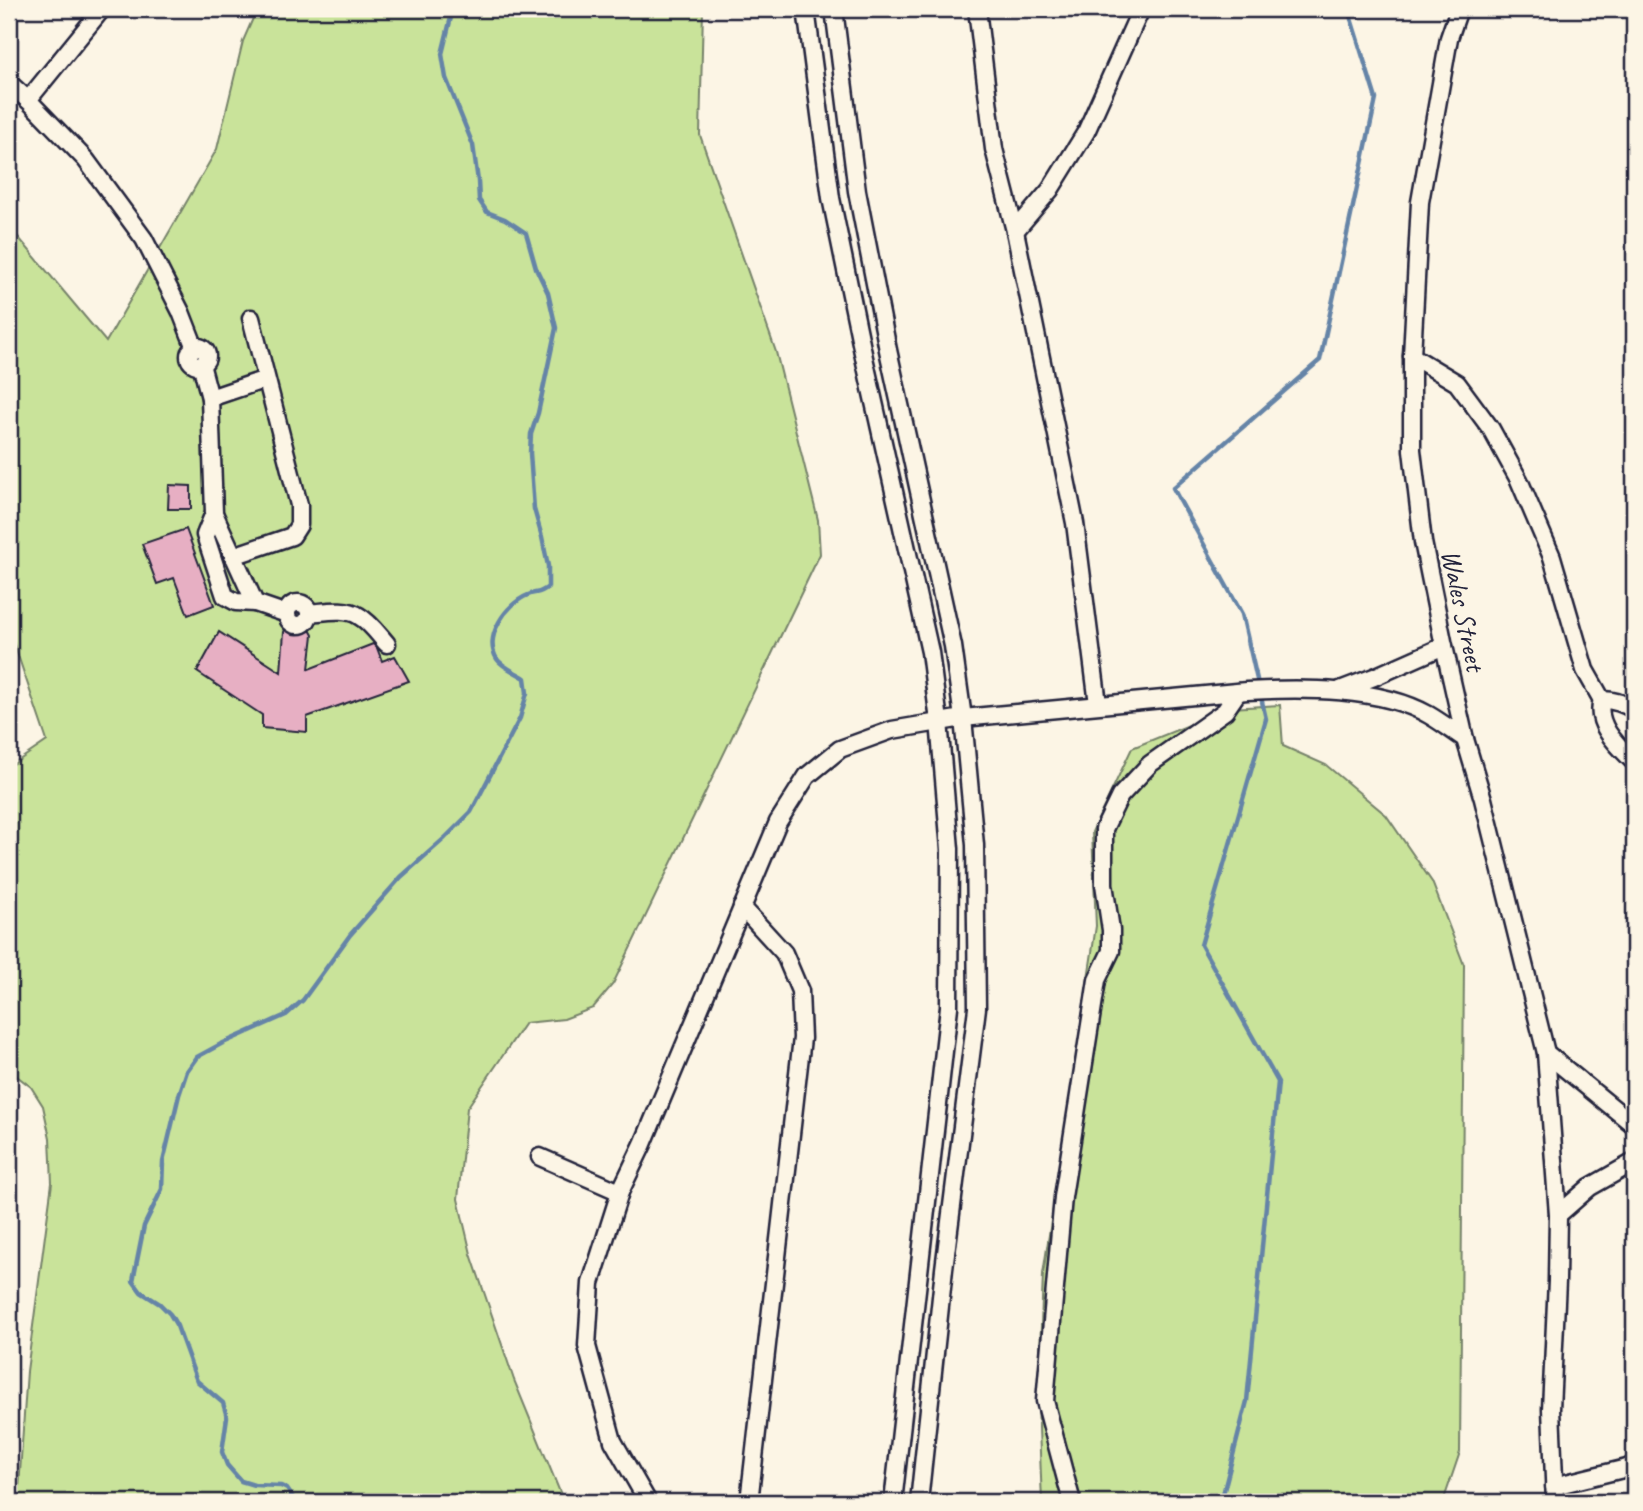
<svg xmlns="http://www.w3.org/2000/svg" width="1643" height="1511" font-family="Caveat,sans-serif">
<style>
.green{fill:#c9e39a;stroke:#76826a;stroke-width:2}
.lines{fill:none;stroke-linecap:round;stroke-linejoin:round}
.stream{stroke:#6584a7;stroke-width:4.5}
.building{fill:#e7afc3;stroke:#22223b;stroke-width:2}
.minor-casing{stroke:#22223b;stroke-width:21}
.minor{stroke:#fcf5e5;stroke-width:16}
.labels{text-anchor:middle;stroke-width:5;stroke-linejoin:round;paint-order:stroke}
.street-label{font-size:28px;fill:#22223b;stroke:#fcf5e5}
</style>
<rect width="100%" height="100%" fill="#fcf5e5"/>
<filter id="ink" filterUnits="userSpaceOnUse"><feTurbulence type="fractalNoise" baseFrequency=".0143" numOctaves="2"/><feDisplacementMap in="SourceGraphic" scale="14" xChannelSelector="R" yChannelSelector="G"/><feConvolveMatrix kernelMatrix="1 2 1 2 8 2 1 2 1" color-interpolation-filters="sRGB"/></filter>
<g filter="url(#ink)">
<g class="green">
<path d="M257 9H703L700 135 776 352 818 520 820 554 613 984 593 1008 564 1019 525 1023 467 1108 458 1199 471 1254 514 1380 564 1502H18L27 1371 52 1183 50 1138 43 1106 31 1087 9 1070V767L47 741 9 629V226L106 342 217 149 243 41Z"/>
<path d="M1280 705 1283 746 1326 765 1386 815 1432 882 1464 965 1460 1452 1443 1502H1042L1038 1403 1043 1274 1096 926 1092 832 1132 748 1231 708Z"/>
</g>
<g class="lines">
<g class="stream">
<path d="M296 1502 287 1489 281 1486 254 1485 241 1481 227 1465 222 1452 227 1417 223 1403 197 1381 177 1326 170 1314 160 1304 141 1292 133 1281 144 1226 162 1189 163 1162 179 1095 187 1071 197 1057 221 1044 286 1015 303 1000 350 935 401 877 445 838 471 812 520 718 527 693 525 678C516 672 502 667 497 659 483 637 506 604 528 595 538 591 538 595 548 587V566L542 537 534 509 530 453 531 434 538 413 556 328 548 293 536 268 526 233 505 219 487 212 479 200 478 181 473 145 446 78 442 54 453 9"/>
<path d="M1221 1502 1247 1401 1278 1082 1201 945 1266 719 1242 614 1173 488 1320 360 1376 99 1348 9"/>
</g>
</g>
<g class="building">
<path d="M169 485 191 486V509H168Z"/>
<path d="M186 529 214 605 188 615 174 578 157 584 142 544Z"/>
<path d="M287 625 308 626 313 635 309 669 373 644 377 648 382 661 395 656 409 681 307 717V732L262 728V715L197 672 219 632 281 672 284 632Z"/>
</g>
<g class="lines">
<g class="minor-casing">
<g id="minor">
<path d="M806 9 831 198 863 353 930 652 939 721 950 849 949 1007 893 1502"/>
<path d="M834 9 857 191 888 350 953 646 963 718 975 845 977 1008 944 1269 919 1502"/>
<path d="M977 9 994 149 1015 231 1075 523 1098 704"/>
<path d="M1459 9 1449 38 1420 202 1412 356V450L1423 542 1444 646 1465 739 1483 799 1546 1053 1558 1215 1557 1281 1551 1409 1555 1502"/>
<path d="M9 83 28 100 86 160 144 239 181 312 195 348"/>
<path d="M28 100 102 9"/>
<path d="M1015 231 1050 190 1086 132 1141 9"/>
<circle cx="198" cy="356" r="9"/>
<path d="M1412 356 1457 383 1491 429 1519 480 1552 557 1585 670 1602 700"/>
<path d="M201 364 210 398 214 513 255 603 287 614"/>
<path d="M210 398 266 379"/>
<path d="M214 513 205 535 225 596 236 602 255 603"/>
<path d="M233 556 292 536 299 525V505L251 318"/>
<circle cx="298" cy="614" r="11"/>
<path d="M309 613C324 612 346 607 359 616 370 622 379 635 387 644"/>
<path d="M1340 690 1374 677 1444 646"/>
<path d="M1634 710C1624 703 1614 700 1602 700 1594 724 1618 746 1634 762"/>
<path d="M742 907 784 953 800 991 802 1038 749 1502"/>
<path d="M1546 1053 1634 1125"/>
<path d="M540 1157 620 1192"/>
<path d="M1558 1215 1590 1187 1634 1162"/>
<path d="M1554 1486 1627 1468 1634 1464"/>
<path d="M648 1502 613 1441 587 1346 591 1283 620 1192 643 1144 778 822 807 776 840 749 892 730 963 718 1247 691C1302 688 1380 687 1429 715 1441 722 1453 731 1465 739"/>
<path d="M1072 1502 1045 1401 1063 1197 1097 980 1111 951V930L1104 884V829L1120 796 1150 764 1225 711 1238 692"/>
</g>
</g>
<use href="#minor" class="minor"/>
</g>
</g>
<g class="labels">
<g class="street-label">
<text transform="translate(1464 610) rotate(78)" y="10">Wales Street</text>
</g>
</g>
<rect width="1643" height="1511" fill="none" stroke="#fcf5e5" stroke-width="35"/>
<rect x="18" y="18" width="1608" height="1476" fill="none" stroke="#22223b" stroke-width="2.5" filter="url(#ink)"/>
</svg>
